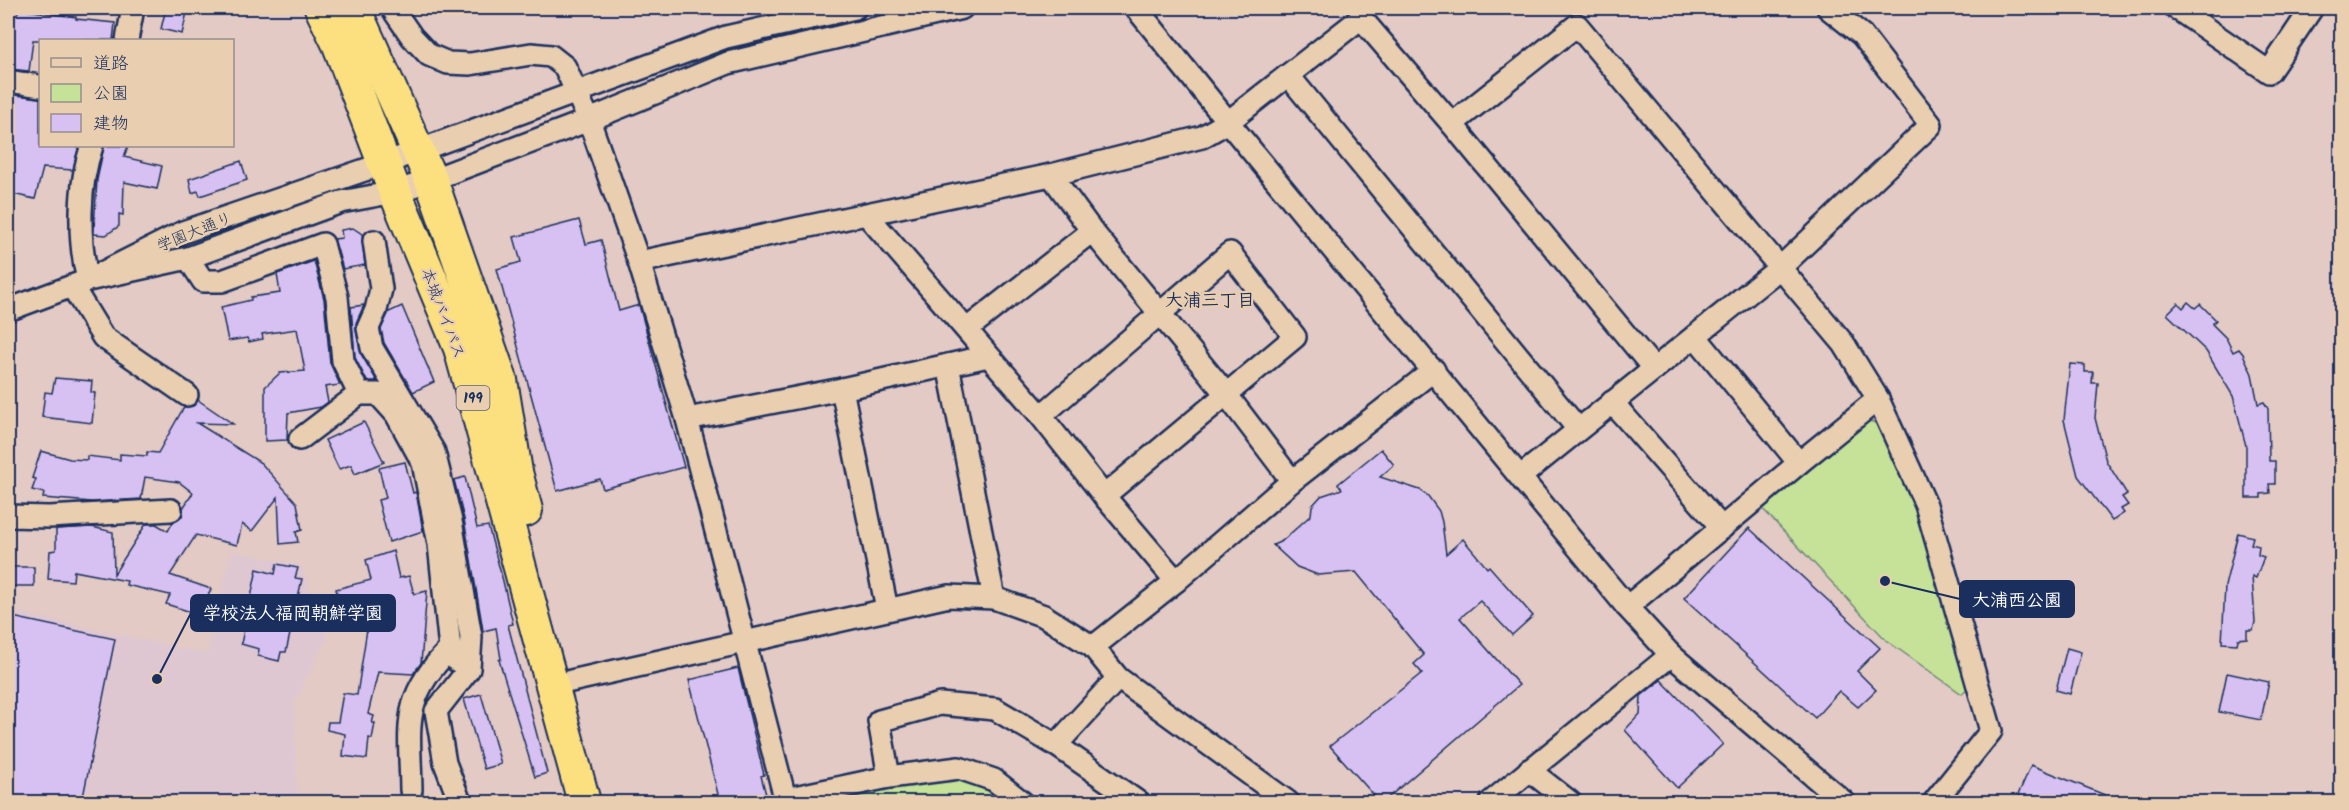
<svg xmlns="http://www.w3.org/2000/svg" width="2349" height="810" font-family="Kalam,'Klee One',sans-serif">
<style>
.built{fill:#dfc7d2}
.green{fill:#c6e198;stroke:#70887b;stroke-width:1.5}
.building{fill:#d6c1f2;stroke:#1b2f5e;stroke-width:1.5}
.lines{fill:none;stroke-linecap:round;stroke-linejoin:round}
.minor-casing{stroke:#1b2f5e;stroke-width:26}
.highway-casing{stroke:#1b2f5e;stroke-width:36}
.minor{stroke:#e9ceb0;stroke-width:21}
.highway{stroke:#fce080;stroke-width:32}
.labels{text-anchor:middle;stroke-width:4.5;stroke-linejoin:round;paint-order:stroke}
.shield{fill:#e9ceb0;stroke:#595f77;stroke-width:1.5}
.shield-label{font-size:15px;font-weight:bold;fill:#1b2f5e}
.street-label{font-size:16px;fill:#1b2f5e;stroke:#e9ceb0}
.neighbourhood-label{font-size:18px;font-weight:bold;fill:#1b2f5e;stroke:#e9ceb0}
.leader{fill:none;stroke:#1b2f5e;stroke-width:2}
.callout-dot{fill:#1b2f5e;stroke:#e9ceb0;stroke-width:2}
.callout{fill:#1b2f5e;stroke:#1b2f5e;stroke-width:2}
.callout-label{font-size:18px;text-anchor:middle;font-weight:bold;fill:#fff}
</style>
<rect width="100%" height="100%" fill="#e3cac4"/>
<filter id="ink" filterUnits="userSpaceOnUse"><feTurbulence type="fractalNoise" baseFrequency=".0167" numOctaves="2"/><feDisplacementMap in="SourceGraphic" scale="12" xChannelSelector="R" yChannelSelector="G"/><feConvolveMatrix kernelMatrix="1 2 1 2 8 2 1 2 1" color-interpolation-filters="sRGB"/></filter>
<g filter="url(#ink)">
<path class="built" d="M231 551 301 565 327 638 294 704 297 784 302 802H8V610L207 654Z"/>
<g class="green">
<path d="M1865 419 1880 425 1923 521 1970 687 1962 694 1887 641 1762 508Z"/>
<path d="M959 776 987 788 1007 802H811L922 778Z"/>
</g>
<g class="building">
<path d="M166 8H188L182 34 161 29Z"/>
<path d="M18 9 76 17V19L115 23 113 40H33L29 71 8 69V43H11L13 12H18Z"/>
<path d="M8 94 40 98V146H79L73 170 43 168 35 199 8 193V178H12L15 141H8Z"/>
<path d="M104 146H128L124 157 162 166 157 189 124 182 123 215 119 214V226L106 235 94 234V228L97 180Z"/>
<path d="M241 161 247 180 200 196 198 191 192 193 189 179Z"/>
<path d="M579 220 586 244 601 240 619 311 639 305 684 467 603 489 600 479 557 491 497 269 521 262 514 237Z"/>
<path d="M353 228 362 234 365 265 343 269 334 239 342 238 341 230Z"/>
<path d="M314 261 324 299 330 363 340 385 325 387 328 402 321 407 288 413 287 440 265 441V387L280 373 305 371 297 329 262 334 263 339 249 342 247 338 228 341 221 307 251 300V297L280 293 277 274Z"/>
<path d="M2188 302 2195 308 2200 304 2216 320 2212 324 2226 338 2233 352 2239 349 2243 354 2252 374 2258 404 2264 402 2268 409 2269 461H2275V484H2269L2270 493 2261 494V498H2246V446L2233 396 2206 351 2167 314 2178 303 2183 308Z"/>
<path d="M364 305 356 323V330L361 354 377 381H367L355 358 351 307Z"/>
<path d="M402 306 434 382 413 392 384 343 381 329 389 312Z"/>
<path d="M2070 364 2085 365V372H2093L2092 383H2098L2095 418 2106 461 2127 494 2122 497 2128 505 2121 509 2124 513 2112 521 2078 476 2064 420Z"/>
<path d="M55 378 92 381 91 392 95 393 92 423 42 417 45 392 52 393Z"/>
<path d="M198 400 233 424 197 423 261 463 297 503 302 530 296 532 298 542 280 544 278 497 252 531 242 524 237 545 196 535 170 575 211 589 205 603 197 602 194 613 166 604 170 595 126 585 127 581 74 571 73 581 48 579 50 551 56 550V529L92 527 113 532 114 574 146 524H156L168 531 173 522 182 516 183 508 193 493 179 482 145 477 141 499 92 502 43 498 44 493 32 490 36 479 32 478 41 451 70 459 87 460V456L120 460V454L147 456V452L158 453 184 407 193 406Z"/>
<path d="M364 422 384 462 355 474 351 465 339 469 325 440Z"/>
<path d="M1381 449 1394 465 1380 477 1420 490 1428 496 1439 511 1442 522 1446 554 1463 539 1487 568 1489 566 1533 616 1512 635 1480 601 1460 618 1519 685 1383 802H1380L1330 746 1422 673 1414 664 1424 655 1356 572 1318 575 1297 567 1273 545 1282 541 1311 515 1312 506 1321 496 1342 489 1338 484Z"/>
<path d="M405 462 413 493 416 492 423 531 389 542 378 500 386 498 379 468Z"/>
<path d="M465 477 477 528 488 526 503 581 513 624 508 625 547 773 535 777 499 660 501 659 496 628 483 631 482 624 464 519 454 480Z"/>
<path d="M1749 528 1880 648 1857 671 1876 690 1858 707 1839 691 1815 718 1684 598Z"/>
<path d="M2238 533 2253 537 2251 544 2259 546 2258 555 2264 557 2256 578 2252 576 2255 622 2253 630H2247V638L2238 639 2237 644 2222 643 2225 586Z"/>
<path d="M393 551 399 578 409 576 414 594 427 591 421 663 413 674 378 672 368 714 374 716 372 723H375L372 739 369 738 367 759 343 756 345 734 327 730 328 722H338L343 693 357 695 367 629 362 628 364 600 340 606 336 589 371 580 366 560Z"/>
<path d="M277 564 298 568 295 578 302 579 286 652H281L279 661 258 656 259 649 241 644 257 569 275 574Z"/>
<rect x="8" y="567" width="26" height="19"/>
<path d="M8 616 115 639 82 802H8V732L12 706 8 705Z"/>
<path d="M2067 648 2081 652 2070 694 2056 690Z"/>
<path d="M738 668 764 775 761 776 768 802H720L689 680Z"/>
<path d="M2227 673 2269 682 2261 720 2219 712Z"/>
<path d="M1661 680 1723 744 1677 788 1625 730 1640 714 1641 696Z"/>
<path d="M481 694 501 764 484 769 464 699Z"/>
<path d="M2031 765 2122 802H2036L2018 795Z"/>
</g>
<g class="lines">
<g class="minor-casing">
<g id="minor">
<path d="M392 8 412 37 429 55 448 63 470 64 531 54 551 56 565 67 589 120 639 262 687 419 786 802"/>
<path d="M1136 8 1228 122 1627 607 1671 655 1844 802"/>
<path d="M2176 8 2269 72 2312 8"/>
<path d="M127 40 133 8"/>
<path d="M1288 75 1578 429"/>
<path d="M8 81 40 86"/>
<path d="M1452 124 1577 25 1844 344 1878 399 1926 505 1991 731 1934 802"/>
<path d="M1051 175 1202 137 1228 122 1361 18 1452 124 1654 369"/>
<path d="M867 215 1041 416 1104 496 1176 581"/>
<path d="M374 241 381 289 376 310 368 328 372 348 434 452 451 521 471 637 469 669 436 711 445 763 460 802"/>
<path d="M188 258 203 281H222L323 244 337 297 343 361 359 394"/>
<path d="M639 262 1051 175 1092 231 1226 394 1292 481"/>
<path d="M88 280 188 258 341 202 395 192 431 180 589 120 728 63 962 8"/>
<path d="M88 280C78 241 78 184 92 146"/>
<path d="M72 286 103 337 187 395"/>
<path d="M8 310 88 280 183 232 385 163 726 37 855 8"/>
<path d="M967 329 1092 231"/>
<path d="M1695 336 1799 463"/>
<path d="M842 389 887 609"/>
<path d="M1612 402 1722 528"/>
<path d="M1041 416 1230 253 1295 337 1104 496"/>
<path d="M687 419 842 389 988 356"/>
<path d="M300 439 359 394H378L396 414 423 463 439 544 450 649"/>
<path d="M1521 476 1781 267 1931 125 1862 35 1828 8"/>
<path d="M8 516 49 517 171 510"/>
<path d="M994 598 1044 616 1093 647 1118 678 1288 802"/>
<path d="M1627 607 1799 463 1878 399"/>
<path d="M1093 647 1176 581 1292 481 1434 370"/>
<path d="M571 681 949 596 994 598 948 365"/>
<path d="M1056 745 1118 678"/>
<path d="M1529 770 1570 802"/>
<path d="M889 777 879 721 940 704 995 709 1056 745 1138 802"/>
<path d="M411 790C410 727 400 698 450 649L457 661"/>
<path d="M785 799 889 777 959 768 994 780 1022 802"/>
<path d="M1491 802 1671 655"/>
</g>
</g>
<g class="highway-casing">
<g id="highway">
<path d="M321 8 339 45 395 192 460 348 584 802"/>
<path d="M354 8 431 180 501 380 516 472 526 510"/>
</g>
</g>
<use href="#minor" class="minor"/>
<use href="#highway" class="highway"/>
</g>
</g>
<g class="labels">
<rect class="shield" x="456.5" y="386" width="33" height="24" rx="4.5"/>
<g class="shield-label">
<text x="473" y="403">199</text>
</g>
<g class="street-label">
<text transform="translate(194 231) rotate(-22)" y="6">学園大通り</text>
<text transform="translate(444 313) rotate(69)" y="6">本城バイパス</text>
</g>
<g class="neighbourhood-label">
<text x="1210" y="306">大浦三丁目</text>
</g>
</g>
<path class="leader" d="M1885 581L1960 599M157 679L191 613"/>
<g class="callout-dot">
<circle cx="1885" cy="581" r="6"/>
<circle cx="157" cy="679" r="6"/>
</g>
<g class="callout">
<rect x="1960" y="581" width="114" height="36" rx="6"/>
<rect x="191" y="595" width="204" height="36" rx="6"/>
</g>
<g class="callout-label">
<text x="2017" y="606">大浦西公園</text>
<text x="293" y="619">学校法人福岡朝鮮学園</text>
</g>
<rect width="2349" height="810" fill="none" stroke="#e9ceb0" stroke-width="30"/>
<rect x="15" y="15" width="2319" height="780" fill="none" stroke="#1b2f5e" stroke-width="2" filter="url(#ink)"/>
<rect x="39" y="39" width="195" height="108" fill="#e9ceb0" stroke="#978e8f" stroke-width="1.5"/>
<rect x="51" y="58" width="30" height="9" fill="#e9ceb0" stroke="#978e8f" stroke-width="1.5"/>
<text x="93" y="69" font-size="18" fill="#1b2f5e">道路</text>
<rect x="51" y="84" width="30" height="18" fill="#c6e198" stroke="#978e8f" stroke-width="1.5"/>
<text x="93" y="99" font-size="18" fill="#1b2f5e">公園</text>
<rect x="51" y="114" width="30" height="18" fill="#d6c1f2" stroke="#978e8f" stroke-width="1.5"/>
<text x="93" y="129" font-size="18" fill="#1b2f5e">建物</text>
</svg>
